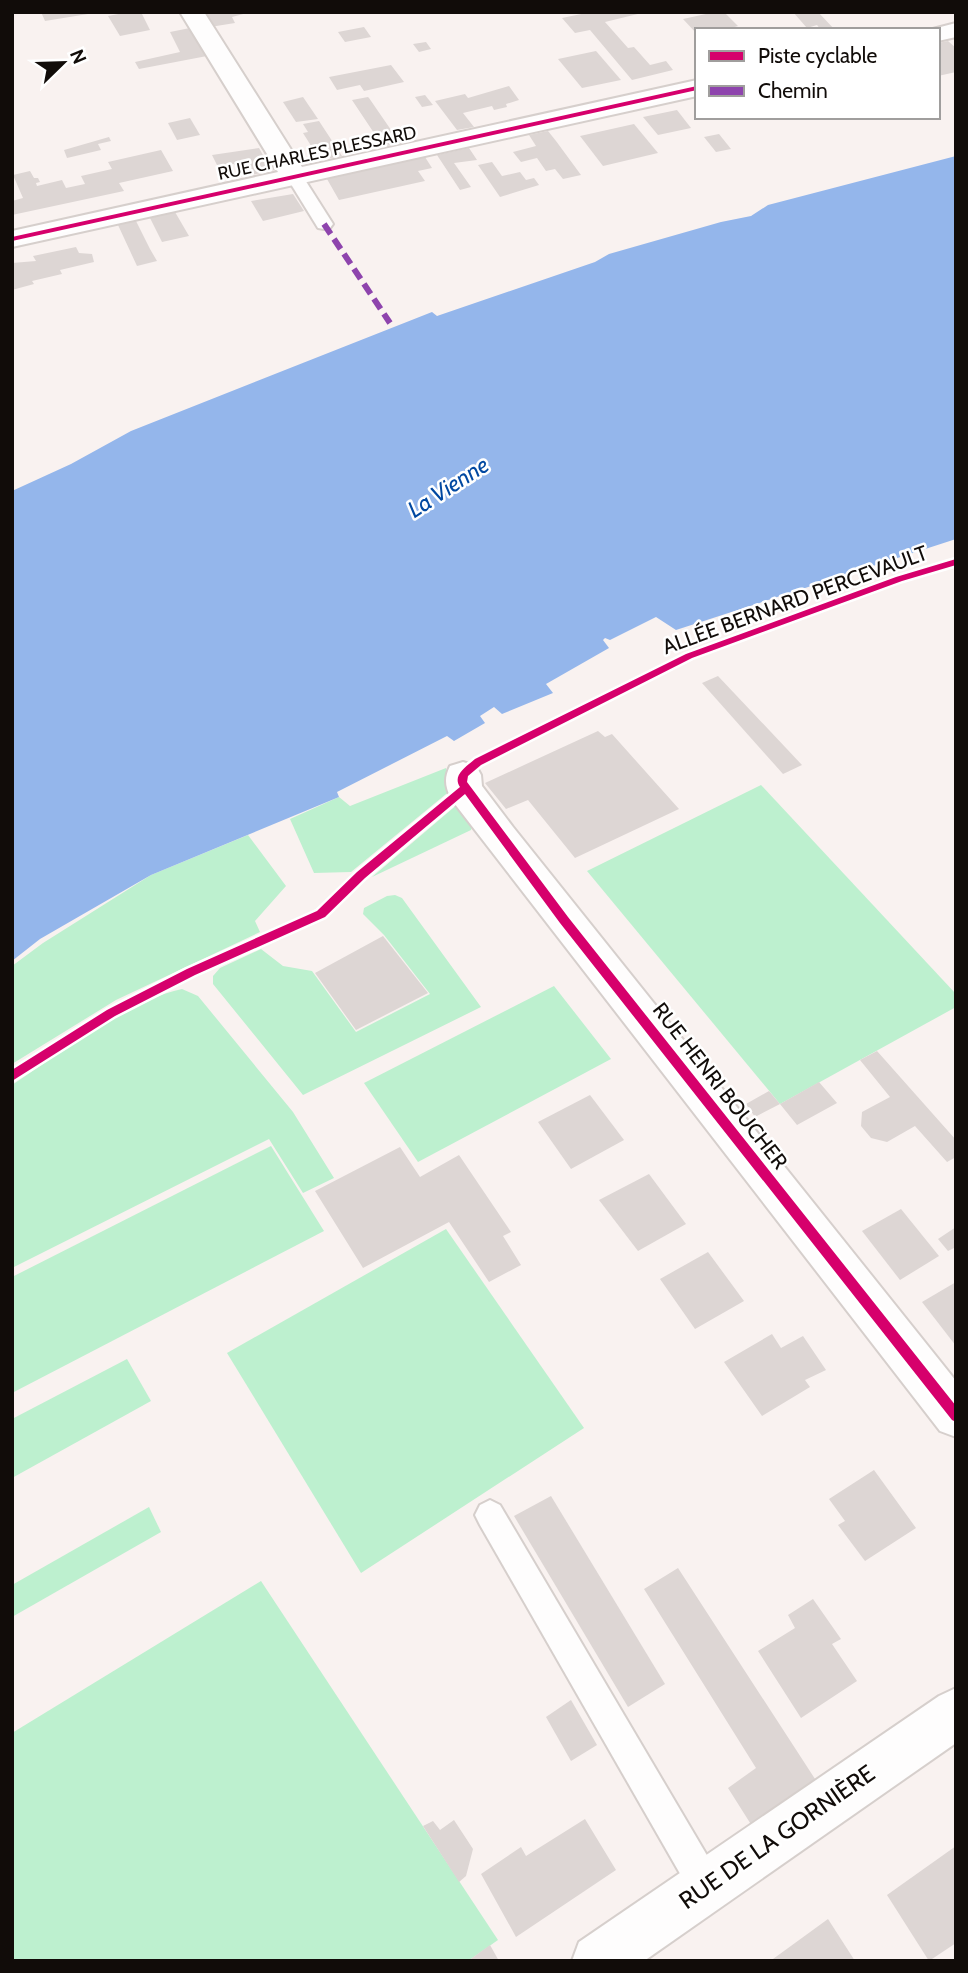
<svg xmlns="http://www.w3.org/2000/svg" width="968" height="1973" font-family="Cabin,sans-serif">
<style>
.green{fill:#bdf0cf}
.water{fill:#94b6eb}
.building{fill:#ddd6d4}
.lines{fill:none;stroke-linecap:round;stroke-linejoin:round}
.lane-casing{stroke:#d6cfcc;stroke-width:4}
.street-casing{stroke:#d6cfcc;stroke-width:4}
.lane{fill:#fefdfd;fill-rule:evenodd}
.street{fill:#fefdfd;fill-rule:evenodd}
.quiet{stroke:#8e44ad;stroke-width:6;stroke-dasharray:12 6;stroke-linecap:butt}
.cycleway-casing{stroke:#fff;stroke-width:5}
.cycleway{fill:#d6006c;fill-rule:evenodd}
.labels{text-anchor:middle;stroke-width:5;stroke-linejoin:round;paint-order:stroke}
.far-street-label{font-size:18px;fill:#110c09;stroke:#fff}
.street-label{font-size:21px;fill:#110c09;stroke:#fff}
.water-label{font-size:23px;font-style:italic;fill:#0148a1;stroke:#fff}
.near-street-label{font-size:24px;fill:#110c09;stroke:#fff}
</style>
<rect width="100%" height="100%" fill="#f9f2f0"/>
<g class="green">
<path d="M446 768 451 790 351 872 314 873 290 819 339 797 350 806Z"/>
<path d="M761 785 956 994V1007L780 1104 587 871Z"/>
<path d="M459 803 474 821 471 830 372 877Z"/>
<path d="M248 835 286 886 255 921 260 932 116 1000 12 1064V966L43 943 151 875Z"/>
<path d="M395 895 402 898 481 1007 303 1095 213 984V976L220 968 261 949 283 966 312 971 356 1032 430 994 384 935 363 914 364 908 387 896Z"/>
<path d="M554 986 611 1059 418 1162 364 1083Z"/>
<path d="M182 989 198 996 293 1112 334 1178 303 1193 269 1139 12 1268V1085C59 1054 127 1001 182 989Z"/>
<path d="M271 1146 324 1231 12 1393V1277Z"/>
<path d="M446 1229 584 1428 361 1573 227 1353Z"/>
<path d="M127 1359 151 1401 12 1478V1419Z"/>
<path d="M149 1507 161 1532 12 1617V1585Z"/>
<path d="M261 1581 498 1940 468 1961H12V1733Z"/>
</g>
<path class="water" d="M956 156V539L676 630 656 617 610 640 605 638 603 640 609 648 546 684 553 693 502 714 494 707 480 716 485 723 454 741 447 736 337 792 339 797 151 875 40 939 12 961V491L71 464 131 431 432 312 437 316 595 262 609 254 721 222 751 216 768 205Z"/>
<g class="building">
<path d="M41 12H87L88 14 45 21Z"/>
<path d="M129 12H141L150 30 120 36 108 16Z"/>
<path d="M216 12H247V13L232 17 235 23 210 27 204 15Z"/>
<path d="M591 12H646L605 22 628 48 634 47 650 65 666 61 673 70 632 80 590 30 575 33 562 18Z"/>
<path d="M715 12H724L738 26 724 30H697V34L683 19Z"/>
<path d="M793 12H818L835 30H821L817 25 807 28Z"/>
<path d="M364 27 371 37 345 42 338 32Z"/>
<path d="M190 28 207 56 139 69 135 62 180 52 170 32Z"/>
<path d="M948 41 956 48V72L938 76V43Z"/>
<path d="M426 42 431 49 419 52 413 44Z"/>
<path d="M596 51 621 80 582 88 558 59Z"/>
<path d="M391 65 404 82 364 91 360 85 337 90 329 77Z"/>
<path d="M509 86 519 100 506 104 507 107 494 110 492 106 463 113 474 127 457 130 435 101 465 94 468 98Z"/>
<path d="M425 95 433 105 422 107 415 97Z"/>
<path d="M303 97 318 119 296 122 283 102Z"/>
<path d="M368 97 369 98 400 143 360 152 351 138 374 133 352 100Z"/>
<path d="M677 110 691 128 658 135 643 117Z"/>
<path d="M190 118 200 135 177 140 168 123Z"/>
<path d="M319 121 342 156 320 160 303 133 308 132 303 124Z"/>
<path d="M634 124 658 153 603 166 580 136Z"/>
<path d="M548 131 556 141 581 175 563 179 555 169 546 171 537 158 521 162 513 152 536 146 529 135Z"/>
<path d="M719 134 731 149 716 152 704 137Z"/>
<path d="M109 137 111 141 98 144 101 150 67 158 64 150Z"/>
<path d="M259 148 264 157 273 155 280 169 242 177 234 164 218 167 212 155Z"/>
<path d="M469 148 477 160 454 163 471 187 460 190 437 155Z"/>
<path d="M161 150 173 171 119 183 124 191 12 215V201L23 198 13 175 30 171 34 178H38L40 182 36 183 37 186 62 180 66 188 85 184 81 176 112 169 108 162Z"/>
<path d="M425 157 432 168 418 171 425 181 339 200 327 179Z"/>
<path d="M492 162 502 176 520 172 526 180 534 178 539 185 500 197 478 165Z"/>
<path d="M293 194 304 211 263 221 251 201Z"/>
<path d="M175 212 189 236 162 242 150 218Z"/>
<path d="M136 221 150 249 157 261 137 266 118 225Z"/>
<path d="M76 247 79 253 92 254 94 262 60 270 62 274 32 281 34 284 12 290V263L36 261 33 256Z"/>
<path d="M718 676 802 765 783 774 702 683Z"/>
<path d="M598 731 605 737 612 734 679 809 575 858 528 800 506 809 485 783Z"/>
<path d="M383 936 428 993 356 1030 315 973Z"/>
<path d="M877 1051 956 1140V1157L947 1162 915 1126 887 1142 871 1138 861 1126 862 1112 890 1097 860 1060Z"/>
<path d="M819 1082 837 1103 797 1125 780 1104 755 1117 746 1104 769 1091 780 1104Z"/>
<path d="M590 1095 624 1140 571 1169 538 1122Z"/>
<path d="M400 1147 420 1177 459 1155 511 1232 503 1236 521 1265 489 1282 449 1222 363 1268 315 1191Z"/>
<path d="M649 1174 686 1224 638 1251 599 1200Z"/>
<path d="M901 1209 939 1256 900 1280 862 1231Z"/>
<path d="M956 1227V1247L948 1251 938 1239Z"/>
<path d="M708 1252 744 1301 695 1329 660 1279Z"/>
<path d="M956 1282V1346L922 1302Z"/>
<path d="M772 1334 781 1348 803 1336 826 1370 805 1380 810 1387 762 1416 724 1362Z"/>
<path d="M874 1470 916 1528 865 1561 838 1525 845 1521 829 1499Z"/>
<path d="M551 1496 665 1684 628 1707 514 1516Z"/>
<path d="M678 1568 817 1782 752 1826 728 1788 756 1768 644 1589Z"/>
<path d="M813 1599 841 1639 832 1644 857 1681 801 1718 758 1651 795 1628 788 1615Z"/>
<path d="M571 1700 597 1745 571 1761 546 1717Z"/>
<path d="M585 1819 616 1870 516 1937 481 1874 521 1847 526 1856Z"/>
<path d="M454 1820 473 1849 466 1876 459 1882 423 1826 433 1821 440 1830Z"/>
<path d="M956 1846V1943L929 1961 887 1895Z"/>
<path d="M828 1919 855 1961H774L773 1959Z"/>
<path d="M490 1945 499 1961H468Z"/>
</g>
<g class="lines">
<g class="lane-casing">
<g id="lane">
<path d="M294 171 300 172 333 224 330 228 324 229 318 228 286 176Z"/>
<path d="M490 1500 500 1505 718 1874 722 1886 718 1898 706 1902 694 1898 480 1525 475 1515 480 1505Z"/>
</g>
</g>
<g class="street-casing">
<g id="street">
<path d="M180 12H204L302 167 697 80V96L12 247V231L278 172Z"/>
<path d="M956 23V37L938 41V30H929Z"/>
<path d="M463 762 476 766 481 775 482 786 513 827 956 1381V1437L940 1431 451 799C445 786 444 778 450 766Z"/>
<path d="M956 1688V1743L644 1961H572L579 1942 939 1696Z"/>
</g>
</g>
<use href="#lane" class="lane"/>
<use href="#street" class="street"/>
<path class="quiet" d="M324 224 390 323"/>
<g class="cycleway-casing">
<g id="cycleway">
<path d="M697 86V90L12 241V237Z"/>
<path d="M956 559V565L902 581 692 658 481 765 468 776 467 782 568 917 956 1406V1422L952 1420 560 923 465 794 365 878 325 917 195 975 115 1016 12 1081V1070L107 1010 187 969 317 911 357 872 460 787C452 775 466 767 475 759L686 654 896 577Z"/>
</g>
</g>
<use href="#cycleway" class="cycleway"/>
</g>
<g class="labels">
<g class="far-street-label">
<text transform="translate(317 153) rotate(-12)" y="6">RUE CHARLES PLESSARD</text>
</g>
<g class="street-label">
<text transform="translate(795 600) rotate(-20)" y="7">ALLÉE BERNARD PERCEVAULT</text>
<text transform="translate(720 1086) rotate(52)" y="7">RUE HENRI BOUCHER</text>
</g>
<g class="water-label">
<text transform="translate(448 487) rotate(-33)" y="8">La Vienne</text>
</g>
<g class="near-street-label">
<text transform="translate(777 1837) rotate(-35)" y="8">RUE DE LA GORNIÈRE</text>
</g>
</g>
<rect width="968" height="1973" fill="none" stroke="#110c09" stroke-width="28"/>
<rect x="695" y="28" width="245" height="91" fill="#ffffff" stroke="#a09e9d" stroke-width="2"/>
<rect x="709" y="51" width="35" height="10" fill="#d6006c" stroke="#a09e9d" stroke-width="2"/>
<text x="758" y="63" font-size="21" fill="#110c09">Piste cyclable</text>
<rect x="709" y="86" width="35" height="10" fill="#8e44ad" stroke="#a09e9d" stroke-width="2"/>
<text x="758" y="98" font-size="21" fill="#110c09">Chemin</text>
<g transform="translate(63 63) rotate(67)" stroke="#ffffff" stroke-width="5" paint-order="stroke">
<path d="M0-5L12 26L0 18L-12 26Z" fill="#110c09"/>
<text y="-10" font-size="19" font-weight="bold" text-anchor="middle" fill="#110c09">N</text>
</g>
</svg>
